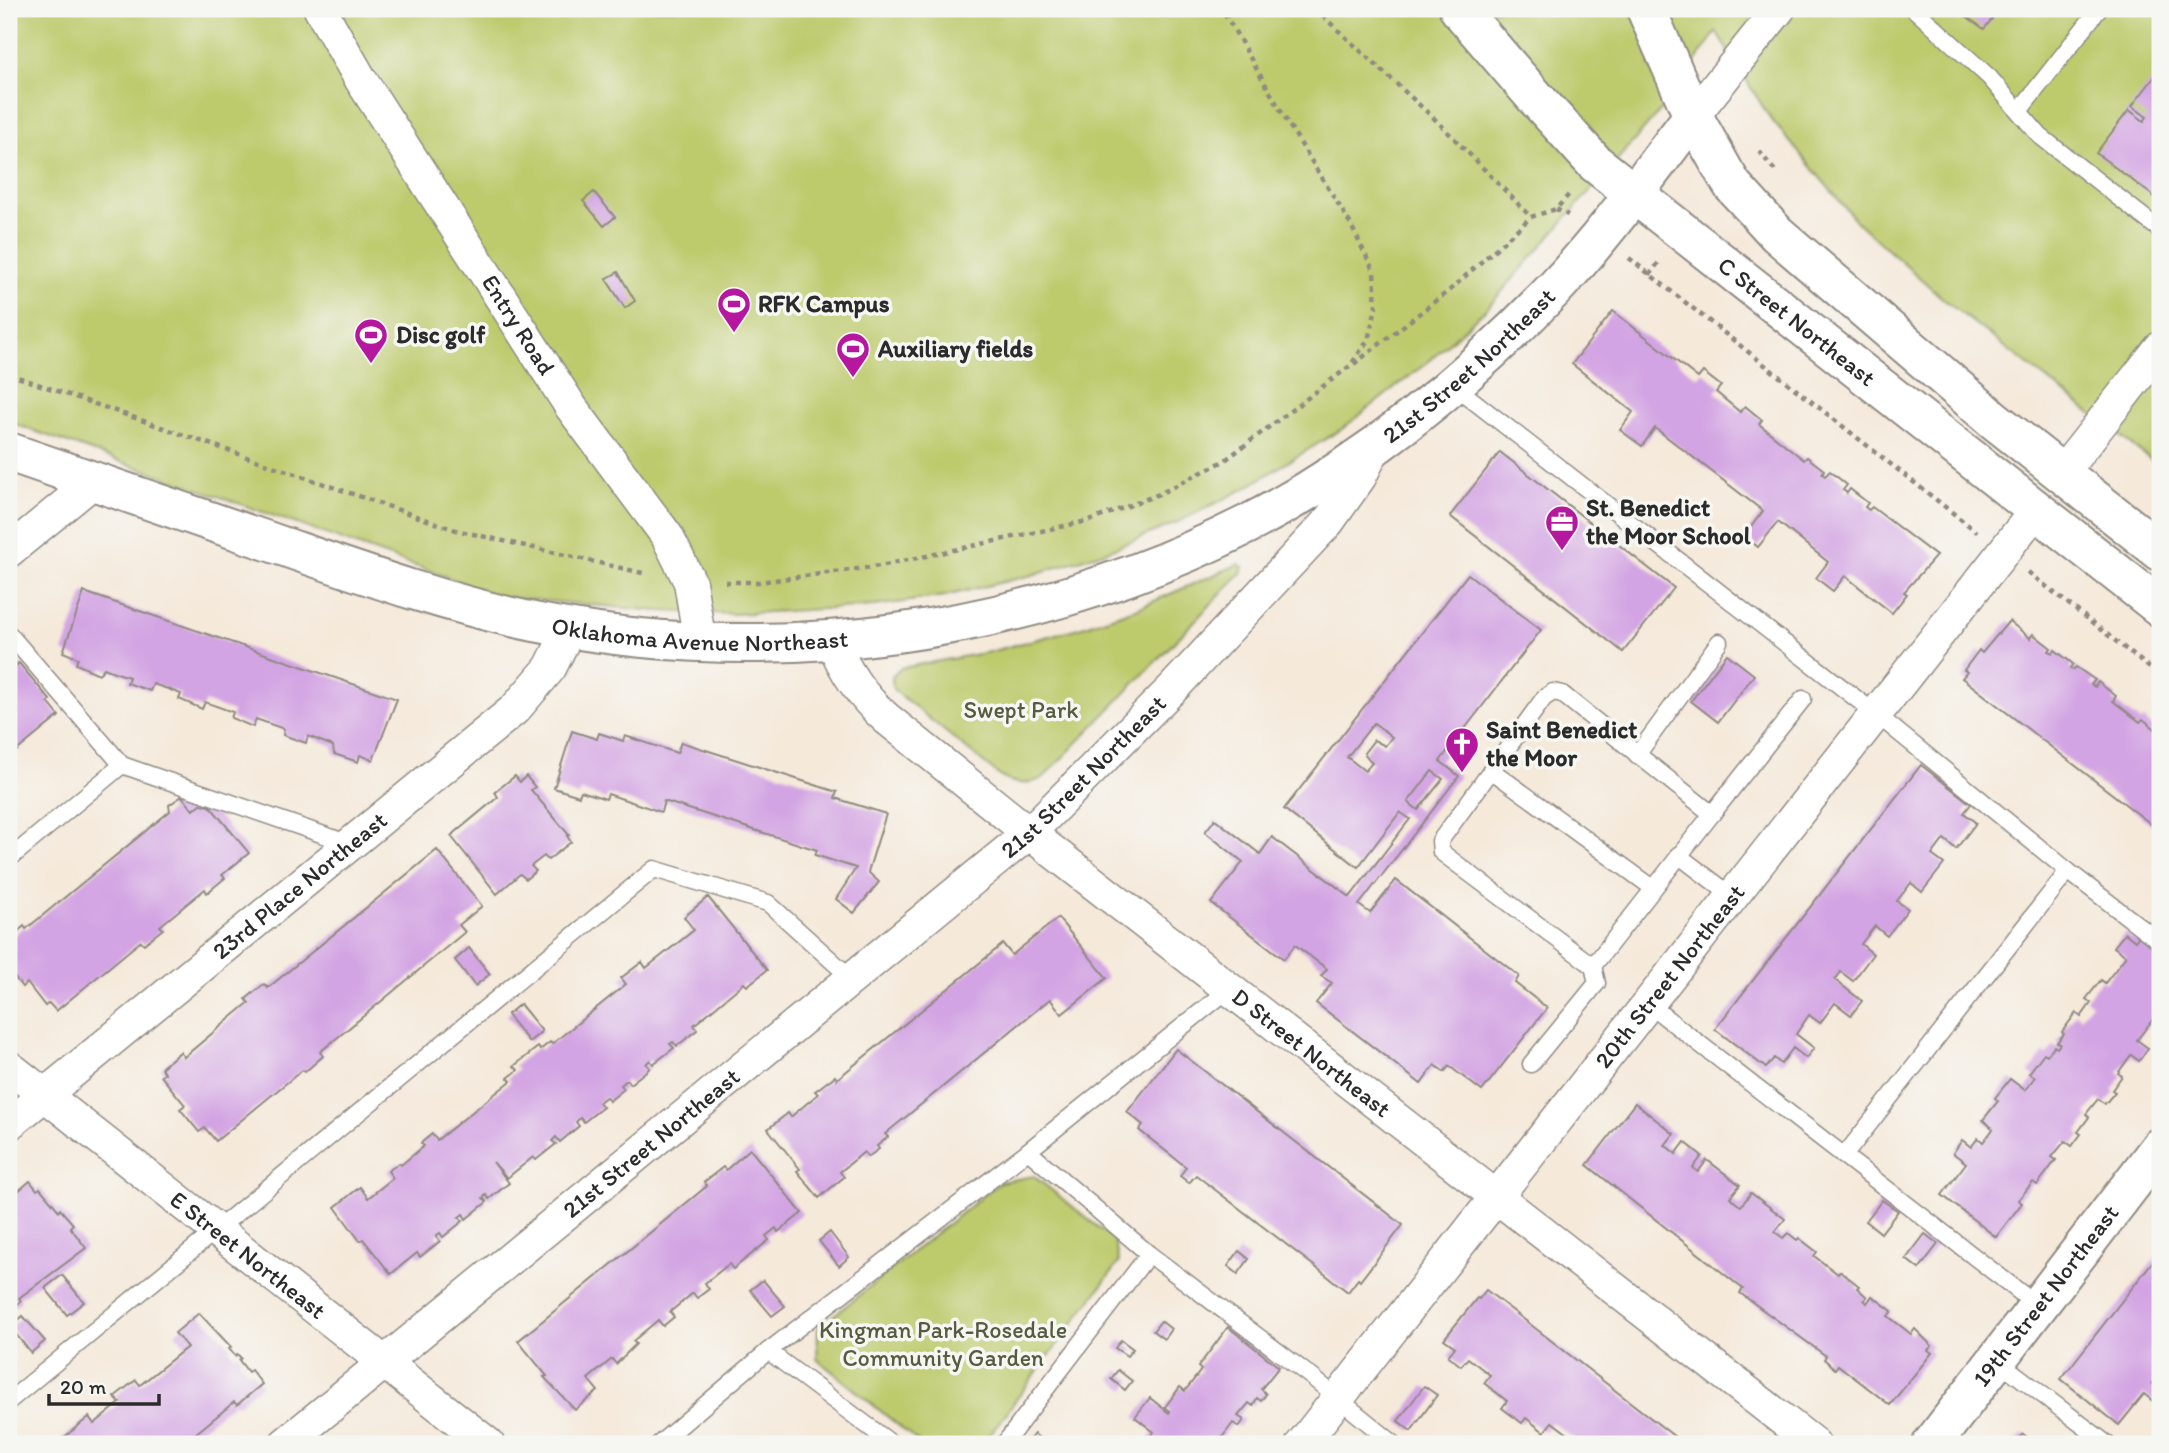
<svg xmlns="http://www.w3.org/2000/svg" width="2169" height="1453" font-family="Itim,sans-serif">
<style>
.green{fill:#bdcb6d;stroke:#747b4c;stroke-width:2}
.building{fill:#d3a4e3;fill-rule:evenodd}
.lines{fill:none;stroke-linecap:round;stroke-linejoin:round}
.lane-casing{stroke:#908a82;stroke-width:19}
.street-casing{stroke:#908a82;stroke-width:35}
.secondary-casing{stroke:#908a82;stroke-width:42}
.primary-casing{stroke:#908a82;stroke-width:42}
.path{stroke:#908a82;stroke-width:4.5;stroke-dasharray:5 5;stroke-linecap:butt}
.lane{stroke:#fff;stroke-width:16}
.street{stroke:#fff;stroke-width:32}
.secondary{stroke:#fff;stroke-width:38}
.primary{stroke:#fff;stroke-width:38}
.labels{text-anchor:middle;stroke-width:7;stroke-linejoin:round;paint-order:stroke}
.poi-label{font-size:24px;font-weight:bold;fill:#2b2b2b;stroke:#f6f6f2;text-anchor:start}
.street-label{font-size:24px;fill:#2b2b2b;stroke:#f6f6f2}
.park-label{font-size:24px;fill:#575b3f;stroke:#f6f6f2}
</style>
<rect width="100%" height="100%" fill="#f6f6f2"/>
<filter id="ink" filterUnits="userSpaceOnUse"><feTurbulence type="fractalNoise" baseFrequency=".0143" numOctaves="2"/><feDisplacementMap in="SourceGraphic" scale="14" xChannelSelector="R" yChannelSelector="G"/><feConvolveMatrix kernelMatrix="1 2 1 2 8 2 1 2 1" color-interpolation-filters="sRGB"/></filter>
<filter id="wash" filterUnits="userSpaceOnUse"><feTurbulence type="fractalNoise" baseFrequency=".00686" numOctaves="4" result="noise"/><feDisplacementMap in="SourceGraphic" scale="28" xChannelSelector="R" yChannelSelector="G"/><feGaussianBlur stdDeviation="1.57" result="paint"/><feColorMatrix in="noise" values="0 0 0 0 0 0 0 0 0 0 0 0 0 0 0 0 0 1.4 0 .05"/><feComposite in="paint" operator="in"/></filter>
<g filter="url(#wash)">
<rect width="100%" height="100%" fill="#f5e9da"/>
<g class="green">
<path d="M9 9H2160V467L1948 303 1859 224 1770 118 1716 32 1661 110 1489 306 1428 362 1342 429 1242 490 1176 523 1107 551 1032 575 945 596 875 606 734 614 659 611 503 597 9 422Z"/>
<path d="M1239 564 1243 567 1241 573 1044 777C1029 786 1016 785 1001 777L893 689 892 677 901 668 989 652 1079 628 1138 608Z"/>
<path d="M1034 1176 1114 1240 1119 1262 983 1444H921L817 1359 818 1328 1000 1182Z"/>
</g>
<g id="blocks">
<g class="building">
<path d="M1956 9H2000L1984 29Z"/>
<path d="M2160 70V201L2096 153 2129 110 2144 121 2147 117 2132 106Z"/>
<path d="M594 192 615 217 604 226 583 201Z"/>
<path d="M618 272 635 301 625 308 606 279Z"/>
<path d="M1613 311 1698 378 1703 372 1721 386 1716 392 1740 412 1745 406 1762 420 1759 424 1804 460 1807 457 1824 470 1822 474 1825 476 1830 471 1847 485 1843 490 1847 493 1850 489 1868 503 1865 507 1869 510 1872 507 1936 556 1904 592 1907 594 1892 613 1845 576 1833 591 1816 578 1828 562 1778 522 1758 547 1744 536 1763 511 1655 428 1642 446 1620 430 1633 412 1572 364Z"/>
<path d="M1500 452 1674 588 1623 652 1450 516Z"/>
<path d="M1468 574 1541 630 1440 761 1459 776 1359 905 1370 913 1396 880 1519 976 1515 983 1547 1008 1482 1091 1449 1066 1444 1072 1435 1065 1421 1084 1316 1003 1332 983 1321 976 1327 969 1295 945 1284 959 1211 903 1243 862 1205 832 1215 819 1260 854 1272 837 1350 897 1410 819 1400 812 1358 867 1284 809ZM1374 723 1392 737 1385 746 1374 740 1364 753 1372 763 1365 771 1347 757ZM1432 771 1443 779 1418 810 1408 802Z"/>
<path d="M84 592 397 699 373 760 360 755 358 762 334 754 333 746 308 736 306 743 283 735 284 729 256 719 253 727 231 718 233 712 205 702 202 709 179 699 181 694 168 689 153 684 150 691 127 683 129 677 114 672 104 668 99 674 76 664 78 658 63 652Z"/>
<path d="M2009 621 2030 638 2033 634 2051 648 2049 651 2053 653 2055 650 2073 664 2070 668 2073 670 2076 667 2095 680 2091 685 2095 687 2098 682 2116 696 2113 701 2140 722 2143 719 2160 733V831L1962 678 1967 672 1964 670 1979 650 1982 653Z"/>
<path d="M1727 654 1754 675 1718 722 1691 701Z"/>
<path d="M10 657 17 665 19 663 50 700 48 702 59 716 9 757Z"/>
<path d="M572 731 597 739 599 733 623 741 625 736 677 753 681 742 837 792 835 798 886 814 868 872 879 882 854 913 836 899 856 868 815 855 817 850 664 801 661 812 608 794 606 799 581 791 579 796 554 788Z"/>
<path d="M1921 765 1971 804 1964 813 1976 823 1956 849 1944 839 1932 855 1944 864 1922 892 1911 883 1897 901 1908 909 1887 936 1875 926 1861 944 1873 954 1853 981 1841 972 1835 980 1862 1001 1851 1015 1835 1003 1820 1023 1809 1015 1796 1034 1814 1048 1806 1058 1793 1048 1781 1064 1774 1058 1766 1068 1715 1029Z"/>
<path d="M515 776 520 782 526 776 535 787 531 790 569 835 567 836 571 842 548 860 544 856 531 866 536 871 526 879 520 874 497 894 451 836 498 797 495 792Z"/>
<path d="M182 796 193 810 201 804 210 806 249 853 222 875 225 878 207 893 205 889 160 926 163 929 144 944 141 941 56 1011 49 1003 45 1006 27 983 22 987 9 970V966L13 962 9 956V931L13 936 24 926 26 929 170 811 169 805Z"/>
<path d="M437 850 482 906 459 925 465 932 320 1052 323 1056 305 1072 303 1070 301 1071 216 1141 205 1128 199 1132 180 1109 185 1105 161 1076 165 1073 161 1068 180 1052 184 1057 246 1005 249 1003 246 999 264 984 268 988 269 987Z"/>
<path d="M708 897 767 970 747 986 744 983 694 1025 697 1030 677 1046 673 1042 670 1044 674 1048 653 1064 650 1060 646 1064 650 1068 630 1084 627 1080 621 1085 624 1089 609 1101 606 1097 599 1102 603 1107 584 1122 580 1118 576 1122 579 1126 560 1142 556 1137 552 1141 556 1144 536 1160 533 1157 507 1178 493 1162 509 1183 489 1199 486 1195 483 1198 487 1202 466 1219 463 1214 459 1217 463 1221 443 1237 440 1233 436 1236 440 1241 420 1257 417 1253 391 1274 363 1239 360 1241 335 1207 360 1187 368 1198 393 1178 388 1171 399 1163 401 1165 424 1146 421 1143 432 1134 437 1140 511 1081 508 1078 518 1070 514 1066 538 1047 540 1050 550 1042 552 1044 626 984 621 978 642 962 646 968 694 930 684 917Z"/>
<path d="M1058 918 1107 978 1062 1014 1050 999 885 1134 888 1137 877 1146 879 1149 868 1157 864 1152 840 1172 844 1177 819 1198 797 1171 800 1169 768 1129 788 1113 791 1117 793 1115 818 1094 815 1091 835 1076 837 1079 1003 944 1012 955Z"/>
<path d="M2125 933 2135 941 2139 936 2160 953V1010L2137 1040 2148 1048 2139 1061 2131 1055 2118 1073 2122 1076 2112 1090 2115 1092 2105 1104 2098 1099 2086 1114 2089 1117 2078 1132 2081 1134 2072 1146 2065 1141 2052 1157 2056 1160 2037 1185 2033 1182 2018 1200 2022 1203 1996 1237 1942 1195 1966 1163 1953 1153 1962 1140 1971 1147 1978 1138 1983 1142 1991 1132 1993 1129 1983 1120 1998 1101 1995 1098 2010 1079 2025 1090 2035 1077 2029 1073 2044 1053 2047 1055 2054 1046 2057 1048 2060 1044 2057 1042 2064 1034 2062 1032 2076 1013 2081 1017 2091 1003 2086 999 2101 980 2105 983 2126 956 2114 947Z"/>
<path d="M469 948 490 974 475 986 455 960Z"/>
<path d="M520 1004 542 1031 529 1042 507 1015Z"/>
<path d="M1176 1049 1403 1225 1360 1281 1358 1279 1348 1292 1196 1175 1189 1183 1180 1176 1186 1167 1139 1130 1143 1125 1127 1112Z"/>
<path d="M1635 1103 1674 1134 1665 1145 1676 1154 1685 1142 1702 1156 1693 1168 1698 1172 1707 1160 1740 1185 1730 1197 1736 1203 1741 1206 1751 1193 1785 1219 1775 1232 1783 1238 1788 1233 1797 1240 1799 1238 1817 1252 1814 1256 1838 1274 1840 1271 1859 1286 1857 1288 1867 1297 1864 1300 1867 1303 1872 1296 1892 1311 1888 1316 1911 1334 1915 1329 1932 1346 1928 1350 1932 1353 1890 1405 1838 1365 1835 1369 1824 1359 1826 1356 1740 1293 1743 1289 1587 1165Z"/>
<path d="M750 1149 802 1213 778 1232 776 1228 766 1236 769 1240 733 1269 729 1264 705 1283 709 1289 697 1298 693 1293 670 1312 674 1317 663 1326 658 1320 633 1341 636 1344 616 1364 612 1359 588 1379 598 1391 575 1410 544 1377 547 1376 518 1341 707 1186 704 1182 723 1167 726 1170Z"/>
<path d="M30 1181 37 1190 40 1188 59 1211 60 1209 73 1224 70 1227 86 1248 19 1298 21 1301 9 1311V1199Z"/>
<path d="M1882 1200 1898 1211 1881 1233 1866 1221Z"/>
<path d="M830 1232 849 1257 839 1266 819 1241Z"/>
<path d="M1925 1234 1938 1244 1919 1269 1906 1259Z"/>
<path d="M1239 1251 1249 1259 1238 1274 1228 1266Z"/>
<path d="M2160 1252V1379L2157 1377 2152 1383 2160 1389V1407L2144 1394 2119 1425 2061 1379Z"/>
<path d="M62 1275 84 1302 67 1315 45 1288Z"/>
<path d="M763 1280 785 1306 772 1316 750 1290Z"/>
<path d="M1486 1290 1684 1444H1581L1552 1422 1544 1432 1526 1418 1522 1423 1502 1408 1507 1401 1484 1383 1490 1375 1468 1358 1461 1366 1448 1356 1455 1347 1444 1339 1477 1298 1479 1299Z"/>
<path d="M199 1313 231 1347 229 1349 235 1356 237 1354 241 1358 239 1360 248 1372 251 1370 262 1384 237 1405 234 1402 183 1444H56L89 1417 94 1424 120 1403 114 1397 136 1380 140 1385 187 1347 175 1333Z"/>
<path d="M23 1316 45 1341 31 1353 10 1327Z"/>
<path d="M1161 1321 1171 1329 1164 1339 1153 1331Z"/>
<path d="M1228 1327 1279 1367 1261 1389 1266 1394 1261 1401 1257 1398 1253 1406 1249 1403 1238 1416 1244 1420 1239 1427 1233 1423 1217 1444 1146 1443 1154 1432 1135 1417 1150 1398 1169 1413 1170 1411 1165 1407 1180 1387 1185 1391 1201 1370 1198 1367Z"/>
<path d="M1121 1340 1133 1349 1127 1356 1115 1348Z"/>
<path d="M1118 1370 1132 1381 1125 1390 1111 1379Z"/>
<path d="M1424 1386 1437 1395 1411 1431 1398 1421Z"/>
<path d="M1034 1434 1047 1444H1026Z"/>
<path d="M2023 1434 2036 1444H2014Z"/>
</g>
</g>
</g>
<g filter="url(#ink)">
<use href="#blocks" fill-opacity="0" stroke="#908a82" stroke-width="2"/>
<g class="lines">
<g class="lane-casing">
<g id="lane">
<path d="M1914 9 1989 77 2040 136 2160 230"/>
<path d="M2019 111 2099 9"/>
<path d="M1453 385 1876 714 2068 871 2160 942"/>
<path d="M9 634 122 765 350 844"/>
<path d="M1553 692 1562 694 1712 814 1593 966 1441 852 1440 841 1544 698Z"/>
<path d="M1637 755 1719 642"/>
<path d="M1491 770 1653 888"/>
<path d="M1712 814 1803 699"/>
<path d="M1678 855 1732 896"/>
<path d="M9 859 122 765"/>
<path d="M1647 1003 2039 1307"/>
<path d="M1531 1064 1597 983 1593 966"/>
<path d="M1028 1151 1149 1254 1313 1378 1394 1444"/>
<path d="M1844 1156 2068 871"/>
<path d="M768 1351 892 1444"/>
<path d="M1997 1360 2107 1444"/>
<path d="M9 1401 654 869 768 903 852 979"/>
<path d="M659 1444 768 1351 1028 1151 1229 989"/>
<path d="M1004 1444 1149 1254"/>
</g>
</g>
<g class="street-casing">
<g id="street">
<path id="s1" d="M320 9 361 80 571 407 667 536 690 582 700 643"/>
<path d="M1693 116 1779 9"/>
<path d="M2061 474 2160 348"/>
<path d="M9 551 93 482"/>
<path id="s2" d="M832 640C844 670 861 696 886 718L1029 833 1814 1444"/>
<path id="s3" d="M9 1067 488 1444"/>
<path id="s4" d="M9 1124 515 709 550 668 570 628"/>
<path id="s5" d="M285 1444 1029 833 1174 687 1328 522 1360 477 1376 445"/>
<path id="s6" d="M1302 1444 2037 509"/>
</g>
</g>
<g class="secondary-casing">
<g id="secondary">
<path id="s7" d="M9 452C99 483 189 514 279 545 363 574 447 604 534 622 774 670 1029 635 1248 524 1363 465 1467 380 1556 287 1606 234 1649 173 1693 116"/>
<path id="s8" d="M1932 1444 2160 1147"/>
</g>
</g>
<g class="primary-casing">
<g id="primary">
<path id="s9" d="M1459 9 1534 96 1595 163 2160 607"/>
<path d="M1646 9 1693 116 1725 173 1733 186 1777 234 1993 419 2160 551"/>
</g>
</g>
<g class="path">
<path d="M1315 9 1438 122 1531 217 1556 209 1571 192"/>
<path d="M1759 151 1775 171"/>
<path d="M1556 209 1568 215"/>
<path d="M1629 258 1977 532"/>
<path d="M1649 275 1659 262"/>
<path d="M1354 364 1451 289 1531 217"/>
<path d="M9 374 456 530 647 574"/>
<path d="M2028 572 2160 676"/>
<path d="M725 582H759L880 566 1092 520 1159 494 1224 461 1350 366 1368 340 1376 308 1374 272 1350 223 1289 125 1222 9"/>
</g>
<use href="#lane" class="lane"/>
<use href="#street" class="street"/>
<use href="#secondary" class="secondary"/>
<use href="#primary" class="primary"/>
</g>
</g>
<defs>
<g id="stadium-pin" transform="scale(1.75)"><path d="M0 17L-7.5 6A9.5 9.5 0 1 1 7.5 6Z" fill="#b5179e" stroke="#f6f6f2"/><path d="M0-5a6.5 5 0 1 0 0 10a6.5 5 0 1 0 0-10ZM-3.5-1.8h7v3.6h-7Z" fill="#fff"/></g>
<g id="office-pin" transform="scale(1.75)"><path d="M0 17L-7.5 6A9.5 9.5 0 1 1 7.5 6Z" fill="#b5179e" stroke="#f6f6f2"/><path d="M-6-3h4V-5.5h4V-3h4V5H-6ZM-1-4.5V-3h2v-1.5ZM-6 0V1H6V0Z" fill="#fff"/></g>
<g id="church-pin" transform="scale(1.75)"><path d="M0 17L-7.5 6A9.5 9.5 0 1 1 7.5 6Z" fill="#b5179e" stroke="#f6f6f2"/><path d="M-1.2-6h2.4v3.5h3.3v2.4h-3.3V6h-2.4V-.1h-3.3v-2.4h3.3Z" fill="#fff"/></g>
</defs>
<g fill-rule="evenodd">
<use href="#stadium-pin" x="734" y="304"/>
<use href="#stadium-pin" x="371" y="335"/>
<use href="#stadium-pin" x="853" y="349"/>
<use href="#office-pin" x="1562" y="522"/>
<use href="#church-pin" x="1462" y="744"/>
</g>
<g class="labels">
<g class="poi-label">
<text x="758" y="312">RFK Campus</text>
<text x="396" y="343">Disc golf</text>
<text x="878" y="357">Auxiliary fields</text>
<text x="1586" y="516">St. Benedict<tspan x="1586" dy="28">the Moor School</tspan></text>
<text x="1486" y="738">Saint Benedict<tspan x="1486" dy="28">the Moor</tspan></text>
</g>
<g class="street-label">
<text dy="8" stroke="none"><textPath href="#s9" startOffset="462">C Street Northeast</textPath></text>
<text dy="8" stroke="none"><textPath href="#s1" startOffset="373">Entry Road</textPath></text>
<text dy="8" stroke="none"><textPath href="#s7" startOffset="1559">21st Street Northeast</textPath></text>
<text dy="8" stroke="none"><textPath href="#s7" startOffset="719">Oklahoma Avenue Northeast</textPath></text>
<text dy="8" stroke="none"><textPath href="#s5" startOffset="1041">21st Street Northeast</textPath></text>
<text dy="8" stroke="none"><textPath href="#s4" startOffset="376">23rd Place Northeast</textPath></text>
<text dy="8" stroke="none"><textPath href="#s6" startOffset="595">20th Street Northeast</textPath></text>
<text dy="8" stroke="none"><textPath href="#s2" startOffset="637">D Street Northeast</textPath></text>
<text dy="8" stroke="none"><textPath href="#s5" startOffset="474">21st Street Northeast</textPath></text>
<text dy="8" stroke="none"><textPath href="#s3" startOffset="304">E Street Northeast</textPath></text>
<text dy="8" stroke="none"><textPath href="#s8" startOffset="187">19th Street Northeast</textPath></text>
</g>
<g class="park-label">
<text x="1021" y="718">Swept Park</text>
<text x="943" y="1338">Kingman Park-Rosedale<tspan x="943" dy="28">Community Garden</tspan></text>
</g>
</g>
<rect width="2169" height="1453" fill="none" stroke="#f6f6f2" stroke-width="35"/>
<path d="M49 1394v10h110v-10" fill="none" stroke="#2b2b2b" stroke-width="3.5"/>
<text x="60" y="1394" font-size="21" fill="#2b2b2b" stroke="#f6f6f2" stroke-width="5" paint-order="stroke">20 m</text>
</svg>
